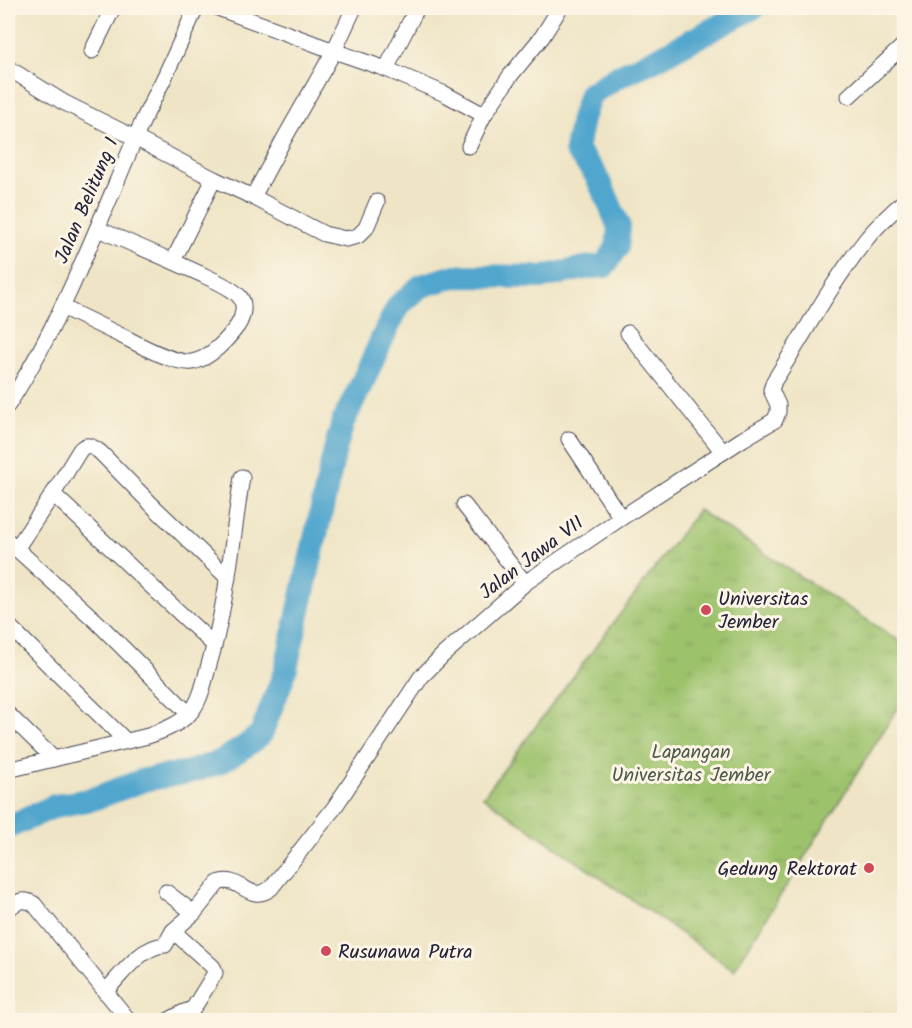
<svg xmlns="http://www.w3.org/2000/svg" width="912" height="1028" font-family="Kalam,sans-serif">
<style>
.park{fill:url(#park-tufts);stroke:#607254;stroke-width:1.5}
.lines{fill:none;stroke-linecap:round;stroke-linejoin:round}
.river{stroke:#51a6cd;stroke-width:24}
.minor-casing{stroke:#413f50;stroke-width:17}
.minor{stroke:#fff;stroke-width:15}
.poi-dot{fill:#d1495b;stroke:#fcf5e5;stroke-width:2}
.labels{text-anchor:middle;stroke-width:6;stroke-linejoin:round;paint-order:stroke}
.street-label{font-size:20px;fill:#22223b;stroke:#fcf5e5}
.poi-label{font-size:20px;fill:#22223b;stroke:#fcf5e5;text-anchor:start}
.park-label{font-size:20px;fill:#4d5a4c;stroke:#fcf5e5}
</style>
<defs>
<pattern id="park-tufts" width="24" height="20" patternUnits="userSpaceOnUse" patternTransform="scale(1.5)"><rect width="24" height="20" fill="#9dc26c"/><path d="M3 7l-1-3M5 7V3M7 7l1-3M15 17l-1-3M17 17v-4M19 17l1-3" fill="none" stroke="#87a65e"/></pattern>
</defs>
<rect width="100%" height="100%" fill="#fcf5e5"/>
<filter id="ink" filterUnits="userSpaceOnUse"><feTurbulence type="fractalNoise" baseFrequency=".0167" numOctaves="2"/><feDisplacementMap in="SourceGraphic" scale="12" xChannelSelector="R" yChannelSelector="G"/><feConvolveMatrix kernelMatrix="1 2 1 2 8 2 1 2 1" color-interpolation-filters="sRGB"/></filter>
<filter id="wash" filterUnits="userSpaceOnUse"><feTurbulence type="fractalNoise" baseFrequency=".008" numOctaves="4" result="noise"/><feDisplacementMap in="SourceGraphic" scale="24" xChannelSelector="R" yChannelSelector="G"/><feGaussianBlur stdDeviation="1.35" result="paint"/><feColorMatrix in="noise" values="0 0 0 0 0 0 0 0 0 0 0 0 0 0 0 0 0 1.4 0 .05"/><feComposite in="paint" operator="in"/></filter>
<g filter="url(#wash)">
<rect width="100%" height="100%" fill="#efe5c6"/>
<path class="park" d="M698 510 904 644V698L734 970 483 797Z"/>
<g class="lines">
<path class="river" d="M8 827 55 806 93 799 144 780 189 772 220 762 243 748 261 734 285 672 335 450 343 422 363 381 387 328 399 305 421 286 455 276 543 277 584 268 604 266 617 248 619 227 606 196 594 172 576 150 582 119 590 94 617 77 658 58 753 8"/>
</g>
</g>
<g filter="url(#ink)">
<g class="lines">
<g class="minor-casing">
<g id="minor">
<path d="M218 8 334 51 386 69 445 94 484 115"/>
<path d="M92 51 113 8"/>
<path d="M8 68 63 102 135 138 214 179 253 197 324 234 346 239 358 236 366 228 377 202"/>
<path d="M386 69 417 8"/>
<path d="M849 96 904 45"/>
<path d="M469 146 484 115 510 76 542 37 560 8"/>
<path d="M253 197 284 139 334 51 354 8"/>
<path d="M173 261 214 179"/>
<path d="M62 307C82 317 103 327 124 337 140 345 174 364 192 362 210 359 228 339 238 325 243 317 246 303 239 296 231 287 213 280 203 275 168 259 133 244 98 229"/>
<path d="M628 333 723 452"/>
<path d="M8 405C61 323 96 230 134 141 143 118 155 97 166 74 176 52 186 30 196 8"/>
<path d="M569 439 621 518"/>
<path d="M53 494 214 645"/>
<path d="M464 505 525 583"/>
<path d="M8 541 97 622 189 714"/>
<path d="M16 549 53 494 80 450C87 442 93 447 100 452L155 508 228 578"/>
<path d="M8 625 126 741"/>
<path d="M8 714 54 759"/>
<path d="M8 770 148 736C162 731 178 725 189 714 200 703 204 683 208 668 227 605 232 541 242 477"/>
<path d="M166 892 194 913"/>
<path d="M8 909C17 902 23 897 34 904L127 1018"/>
<path d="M105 992C121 975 141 946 165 945L173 931 194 913 218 883C240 874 249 905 271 888L334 808 421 677 443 655 525 583 621 518 743 439 775 420 778 412V405L771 390 774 381C805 333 832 282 868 237 879 224 892 212 904 201"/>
<path d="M169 1020 184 1012 193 1009 215 973 214 969 212 966 173 931"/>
</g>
</g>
<use href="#minor" class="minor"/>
</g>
</g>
<g class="poi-dot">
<circle cx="706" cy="610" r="6"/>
<circle cx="869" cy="868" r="6"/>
<circle cx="326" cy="951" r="6"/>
</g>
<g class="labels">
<g class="street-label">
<text transform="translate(86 200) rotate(-67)" y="7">Jalan Belitung I</text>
<text transform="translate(531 557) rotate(-37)" y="7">Jalan Jawa VII</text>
</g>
<g class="poi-label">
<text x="718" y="605">Universitas<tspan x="718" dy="23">Jember</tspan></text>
<text x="857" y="875" text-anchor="end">Gedung Rektorat</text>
<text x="338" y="958">Rusunawa Putra</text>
</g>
<g class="park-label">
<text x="691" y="758">Lapangan<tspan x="691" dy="23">Universitas Jember</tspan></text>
</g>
</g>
<rect width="912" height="1028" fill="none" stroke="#fcf5e5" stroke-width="30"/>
</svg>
